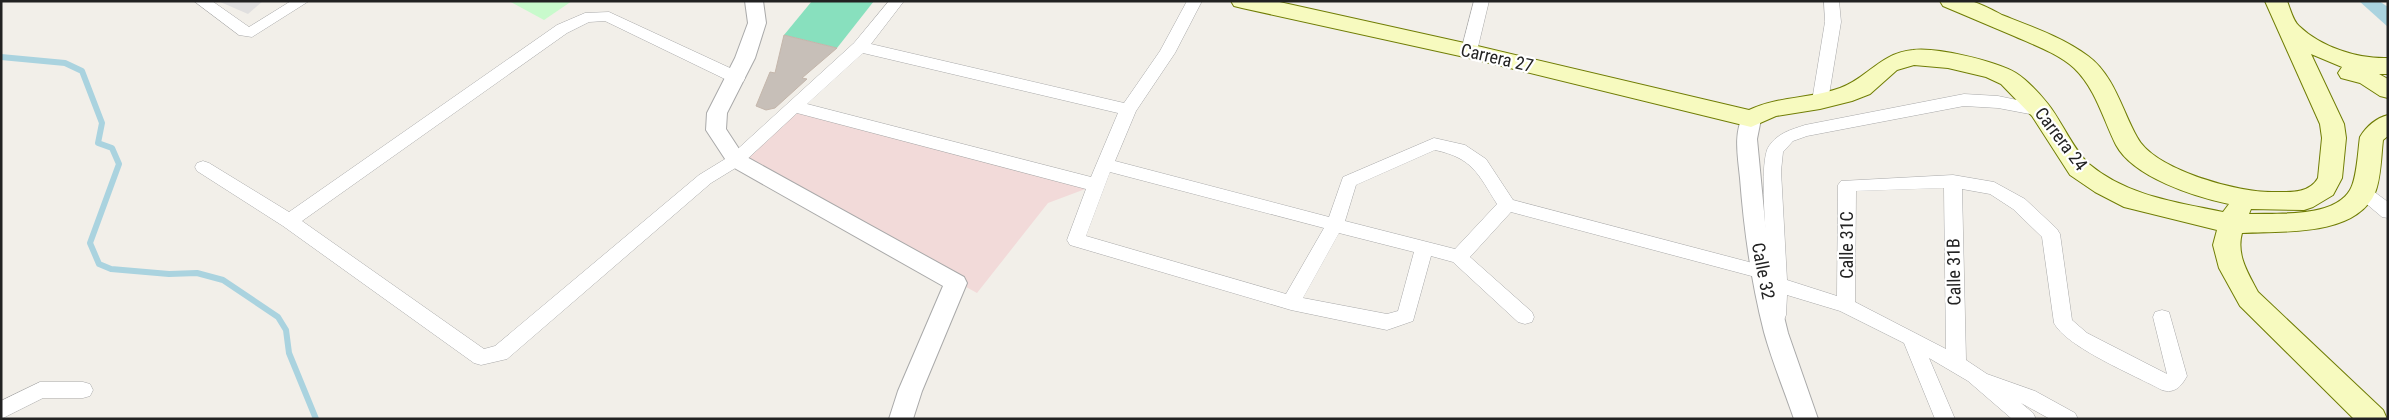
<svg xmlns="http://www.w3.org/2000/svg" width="2389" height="420" font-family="'Roboto Condensed',sans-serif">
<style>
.residential{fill:#e0dfdf}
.commercial{fill:#f2dad9}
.park{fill:#c8facc}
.pitch{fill:#88e0be}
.water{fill:#aad3df}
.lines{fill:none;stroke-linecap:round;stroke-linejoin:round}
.stream{stroke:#aad3df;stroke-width:6}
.building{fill:#c7bfb8;stroke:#c4b6ab}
.minor-casing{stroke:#a9a9a9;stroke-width:1}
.tertiary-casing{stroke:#a9a9a9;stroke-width:2}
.secondary-casing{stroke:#707d05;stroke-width:2}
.minor{fill:#fff;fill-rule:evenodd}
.tertiary{fill:#fff;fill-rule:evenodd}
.secondary{fill:#f7fabf;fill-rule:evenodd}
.labels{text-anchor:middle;stroke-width:4.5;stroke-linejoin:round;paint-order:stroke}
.street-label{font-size:18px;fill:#222;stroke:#fff}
</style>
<rect width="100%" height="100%" fill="#f2efe9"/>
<path class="residential" d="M218 1H263L248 14Z"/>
<path class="commercial" d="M795 107 1096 185 1048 203 977 293 736 160Z"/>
<path class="park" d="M509 1H572L544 20Z"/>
<path class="pitch" d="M812 1H874L837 48 784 35Z"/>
<path class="water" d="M2359 1H2379L2388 7V27Z"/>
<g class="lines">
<path class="stream" d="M1 57 65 63 82 71 102 123 98 143 112 148 119 164 90 243 99 264 111 269 169 274 197 273 223 280 278 317 286 330 289 353 316 419"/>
</g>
<path class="building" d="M784 35 837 48 802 78 807 79 775 108 766 110 756 106 770 72 775 73Z"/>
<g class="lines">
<g class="minor-casing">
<g id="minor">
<path d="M194 1H212L249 27 291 1H309L252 37 239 35Z"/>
<path d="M889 1H904L871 44 1124 103 1160 51 1187 1H1202L1175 53 1136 111 1115 161 1329 217 1343 177 1434 138 1465 145 1486 159 1513 200 1768 267C1767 245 1758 161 1769 146 1778 133 1790 130 1805 125L1964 94 1998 96 2046 106 2048 110 2046 114 2040 116 1998 108 1964 106 1807 136 1793 141 1783 152 1781 171 1787 280 1837 296 1838 185 1841 181 1953 175 1994 182 2025 199 2057 229 2060 234 2072 320 2087 333 2167 374 2153 317 2155 312 2162 310 2169 312 2187 376C2181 387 2174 394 2162 390 2136 376 2066 347 2054 323L2042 237 2013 209 1990 194 1962 189 1966 360 1987 374 2035 391 2075 413 2078 419H2050L2021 403 2033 413 2036 419H2012L1968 381 1929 358 1955 419H1935L1904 343 1840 311 1787 295 1786 315 1784 320 1777 322 1770 320 1768 315 1769 289 1761 286 1758 281 1759 278 1511 212 1470 257 1532 312 1534 317 1532 322 1525 324 1518 322 1453 262 1431 256 1413 321 1387 330 1291 310 1070 245 1067 240 1086 189 797 113 742 164 711 183 507 359 481 365 474 363 283 226 197 171 195 167 197 163 203 161 209 163 289 212 557 25 585 13 609 12 743 74 745 78 743 82H731L605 21 589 22 567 33 302 221 484 349 495 346 699 175 730 156 854 43ZM863 53 1118 113 1091 177 807 104ZM1435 150C1473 158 1478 174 1497 204L1455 249 1345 221 1356 185ZM1110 172 1324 228 1286 294 1086 236ZM1944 188 1946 349 1855 302 1856 191ZM1339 233 1414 252 1398 311 1387 314 1303 298Z"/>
<path d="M1474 1H1489L1477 51 1475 55H1463L1461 51Z"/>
<path d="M1824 1H1839L1841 22 1828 101 1826 105H1814L1812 101 1825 22Z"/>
<path d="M2363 186 2369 188 2388 202V218L2382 217 2357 196 2354 192 2357 188Z"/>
<path d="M40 382H83L90 384 93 390 90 396 83 398H43L1 419V401Z"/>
</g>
</g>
<g class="tertiary-casing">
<g id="tertiary">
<path d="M745 1H763L766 23 755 58 727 113 726 129 743 155 964 277 967 283 922 391 913 419H889L898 391 943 286 729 165 706 130 707 113 735 58 748 23Z"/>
<path d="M1751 112 1758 114 1761 119 1757 139 1765 222 1773 272 1788 333 1818 419H1794C1784 390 1772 361 1764 332 1751 281 1744 230 1740 178 1738 157 1733 133 1744 114Z"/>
</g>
</g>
<g class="secondary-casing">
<path id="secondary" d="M1231 1H1275L1469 44 1749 110C1778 96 1810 99 1840 88 1868 78 1880 53 1913 50 1936 47 1996 61 2016 73 2027 80 2040 94 2048 104 2061 120 2074 151 2089 164 2127 196 2176 202 2223 212L2229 204C2195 197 2133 177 2116 145 2103 119 2096 89 2074 68 2057 53 2034 45 2014 36 1990 26 1967 16 1943 6L1940 1C1950 1 1962 0 1971 1 1981 4 1993 10 2002 15 2032 27 2062 37 2088 56 2114 75 2122 110 2137 137 2154 170 2239 193 2274 192 2289 192 2309 194 2318 178L2322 138 2320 124 2265 1H2287C2290 8 2293 21 2299 26 2321 47 2357 59 2388 58V74H2379L2388 79V98L2380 96 2360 83 2341 78 2338 73 2342 67 2311 54 2344 124 2346 138 2342 178 2333 195 2313 207 2304 210 2251 209 2249 214C2277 213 2334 218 2350 190 2357 179 2358 150 2360 137 2366 127 2376 118 2388 115V136L2383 140C2381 157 2381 178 2375 193 2355 237 2282 231 2242 233 2236 255 2248 273 2258 292L2383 410 2387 419H2354L2240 306 2219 268 2213 245 2217 230 2124 207 2095 192 2070 175 2032 116 2001 84 1986 77 1948 68 1914 65 1897 70 1870 94 1852 101 1820 109 1776 116 1751 127 1469 58 1242 8 1234 6Z"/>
</g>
<use href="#minor" class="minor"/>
<use href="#tertiary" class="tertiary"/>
<use href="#secondary" class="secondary"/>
</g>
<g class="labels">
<g class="street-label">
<text transform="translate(1497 58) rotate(13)" y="6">Carrera 27</text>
<text transform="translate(2061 139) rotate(53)" y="6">Carrera 24</text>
<text transform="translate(1847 245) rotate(-90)" y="6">Calle 31C</text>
<text transform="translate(1763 271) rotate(79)" y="6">Calle 32</text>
<text transform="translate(1954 272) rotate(-91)" y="6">Calle 31B</text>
</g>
</g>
<rect width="2389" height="420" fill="none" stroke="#222222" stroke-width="5"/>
</svg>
